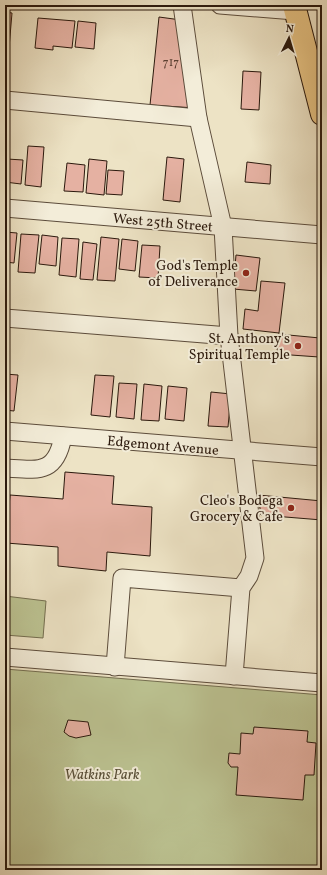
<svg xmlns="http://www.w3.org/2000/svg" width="327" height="875" font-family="Vollkorn,serif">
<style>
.green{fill:#bcc392;stroke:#746e50}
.building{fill:#e5b1a2;stroke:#2b190d}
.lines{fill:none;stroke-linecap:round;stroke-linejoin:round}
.minor-casing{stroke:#5c4c3b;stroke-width:19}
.major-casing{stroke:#2b190d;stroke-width:24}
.minor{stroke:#f3edd9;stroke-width:17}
.major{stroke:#e6c282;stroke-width:22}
.poi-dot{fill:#8f2418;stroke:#f3edd9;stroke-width:1.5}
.labels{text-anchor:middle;stroke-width:4;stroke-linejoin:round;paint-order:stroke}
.number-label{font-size:12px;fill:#5a3f32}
.street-label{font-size:14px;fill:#2b190d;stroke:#f3edd9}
.poi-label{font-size:14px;fill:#2b190d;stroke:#f3edd9;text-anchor:end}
.park-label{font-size:14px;font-style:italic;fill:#564c35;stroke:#f3edd9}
</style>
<rect width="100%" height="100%" fill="#ede3c5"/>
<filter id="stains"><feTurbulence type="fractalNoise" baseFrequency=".005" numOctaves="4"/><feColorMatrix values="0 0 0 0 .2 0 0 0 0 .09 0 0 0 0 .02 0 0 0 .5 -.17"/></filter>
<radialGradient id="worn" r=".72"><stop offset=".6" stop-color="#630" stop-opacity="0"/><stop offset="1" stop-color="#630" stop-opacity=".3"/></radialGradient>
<g class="green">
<path d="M5 596 46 601 43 638 5 635Z"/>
<path d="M5 669 322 695V870H5Z"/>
</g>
<g class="building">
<path d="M5 12 12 13 9 48 5 47Z"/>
<path d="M159 17 181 20 195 108 150 105Z"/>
<path d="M38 18 75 21 72 48 53 46V50L35 48Z"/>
<path d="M78 21 96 23 94 49 75 47Z"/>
<path d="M243 71 261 72 259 110 241 109Z"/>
<path d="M28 146 44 147 41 187 25 185Z"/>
<path d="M167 157 184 159 180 202 163 200Z"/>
<path d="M7 159 23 160 21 184 5 182Z"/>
<path d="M89 159 107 161 104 195 86 193Z"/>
<path d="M247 162 271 165 270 184 245 182Z"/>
<path d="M67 163 85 165 83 192 64 191Z"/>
<path d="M108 170 124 171 122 195 106 194Z"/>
<path d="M5 232 17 233 14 263 5 262Z"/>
<path d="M21 234 39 235 35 273 18 272Z"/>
<path d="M42 235 58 237 56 266 39 264Z"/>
<path d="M101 237 119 239 115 281 97 280Z"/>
<path d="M62 238 79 239 76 277 59 275Z"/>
<path d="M122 239 138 241 135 271 119 269Z"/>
<path d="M83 242 97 244 93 280 80 279Z"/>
<path d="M142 245 160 246 158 278 139 277Z"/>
<path d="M236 255 260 258 256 291 233 289Z"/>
<path d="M261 281 285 283 279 333 243 329 245 309 258 311Z"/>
<path d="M278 334 320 338 319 357 277 354Z"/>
<path d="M5 374 18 375 14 411 5 410Z"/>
<path d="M95 375 114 376 110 417 91 415Z"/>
<path d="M119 383 137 384 134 419 116 417Z"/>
<path d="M144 384 162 386 159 421 141 420Z"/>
<path d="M168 386 187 388 184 421 165 419Z"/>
<path d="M211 392 231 394 228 427 208 426Z"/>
<path d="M65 472 114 476 112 504 152 507 150 556 107 552 106 571 58 566V547L6 543 10 495 63 499Z"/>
<path d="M258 495 322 501V520L261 515Z"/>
<path d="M68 720 88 722 91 735 76 738 69 736 64 732Z"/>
<path d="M254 727 308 731 307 742 316 743 314 775H305L303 800 236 795 238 767H231L228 763 229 753 240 754 241 733 253 734Z"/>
</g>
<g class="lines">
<g class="minor-casing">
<g id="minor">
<path d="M182 5 198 118 223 227 229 336 255 558 249 576 241 588 234 676"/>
<path d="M220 5 295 11"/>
<path d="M5 100 198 118"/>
<path d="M5 208 322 235"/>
<path d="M5 318 229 336"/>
<path d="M5 431 322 457"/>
<path d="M5 468C38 470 56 475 63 436"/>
<path d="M5 657 322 683"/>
<path d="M115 667 122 578 241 588"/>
</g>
</g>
<g class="major-casing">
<path id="major" d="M294 5 322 114"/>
</g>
<use href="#minor" class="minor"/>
<use href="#major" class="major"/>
</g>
<g class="poi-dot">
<circle cx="246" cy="273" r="4"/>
<circle cx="298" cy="346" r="4"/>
<circle cx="291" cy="508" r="4"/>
</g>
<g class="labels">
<g class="number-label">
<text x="171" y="66">717</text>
</g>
<g class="street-label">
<text transform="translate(163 222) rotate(5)" y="5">West 25th Street</text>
<text transform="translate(163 445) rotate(5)" y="5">Edgemont Avenue</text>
</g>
<g class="poi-label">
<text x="238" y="270">God's Temple<tspan x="238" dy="16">of Deliverance</tspan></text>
<text x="290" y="343">St. Anthony's<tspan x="290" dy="16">Spiritual Temple</tspan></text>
<text x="283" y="505">Cleo's Bodega<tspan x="283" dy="16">Grocery &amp; Cafe</tspan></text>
</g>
<g class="park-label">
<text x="102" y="779">Watkins Park</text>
</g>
</g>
<rect width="327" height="875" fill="none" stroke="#ede3c5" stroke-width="20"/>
<rect x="6" y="6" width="315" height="863" fill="none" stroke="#2b190d" stroke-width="2"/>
<rect x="10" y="10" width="307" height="855" fill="none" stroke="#2b190d"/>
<g transform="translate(289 38) rotate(5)" stroke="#f3edd9" stroke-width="3" paint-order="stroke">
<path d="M0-3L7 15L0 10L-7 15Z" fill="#2b190d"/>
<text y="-6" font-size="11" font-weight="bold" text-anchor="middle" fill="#2b190d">N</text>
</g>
<rect width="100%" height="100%" filter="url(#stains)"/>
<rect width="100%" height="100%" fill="url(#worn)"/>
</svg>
